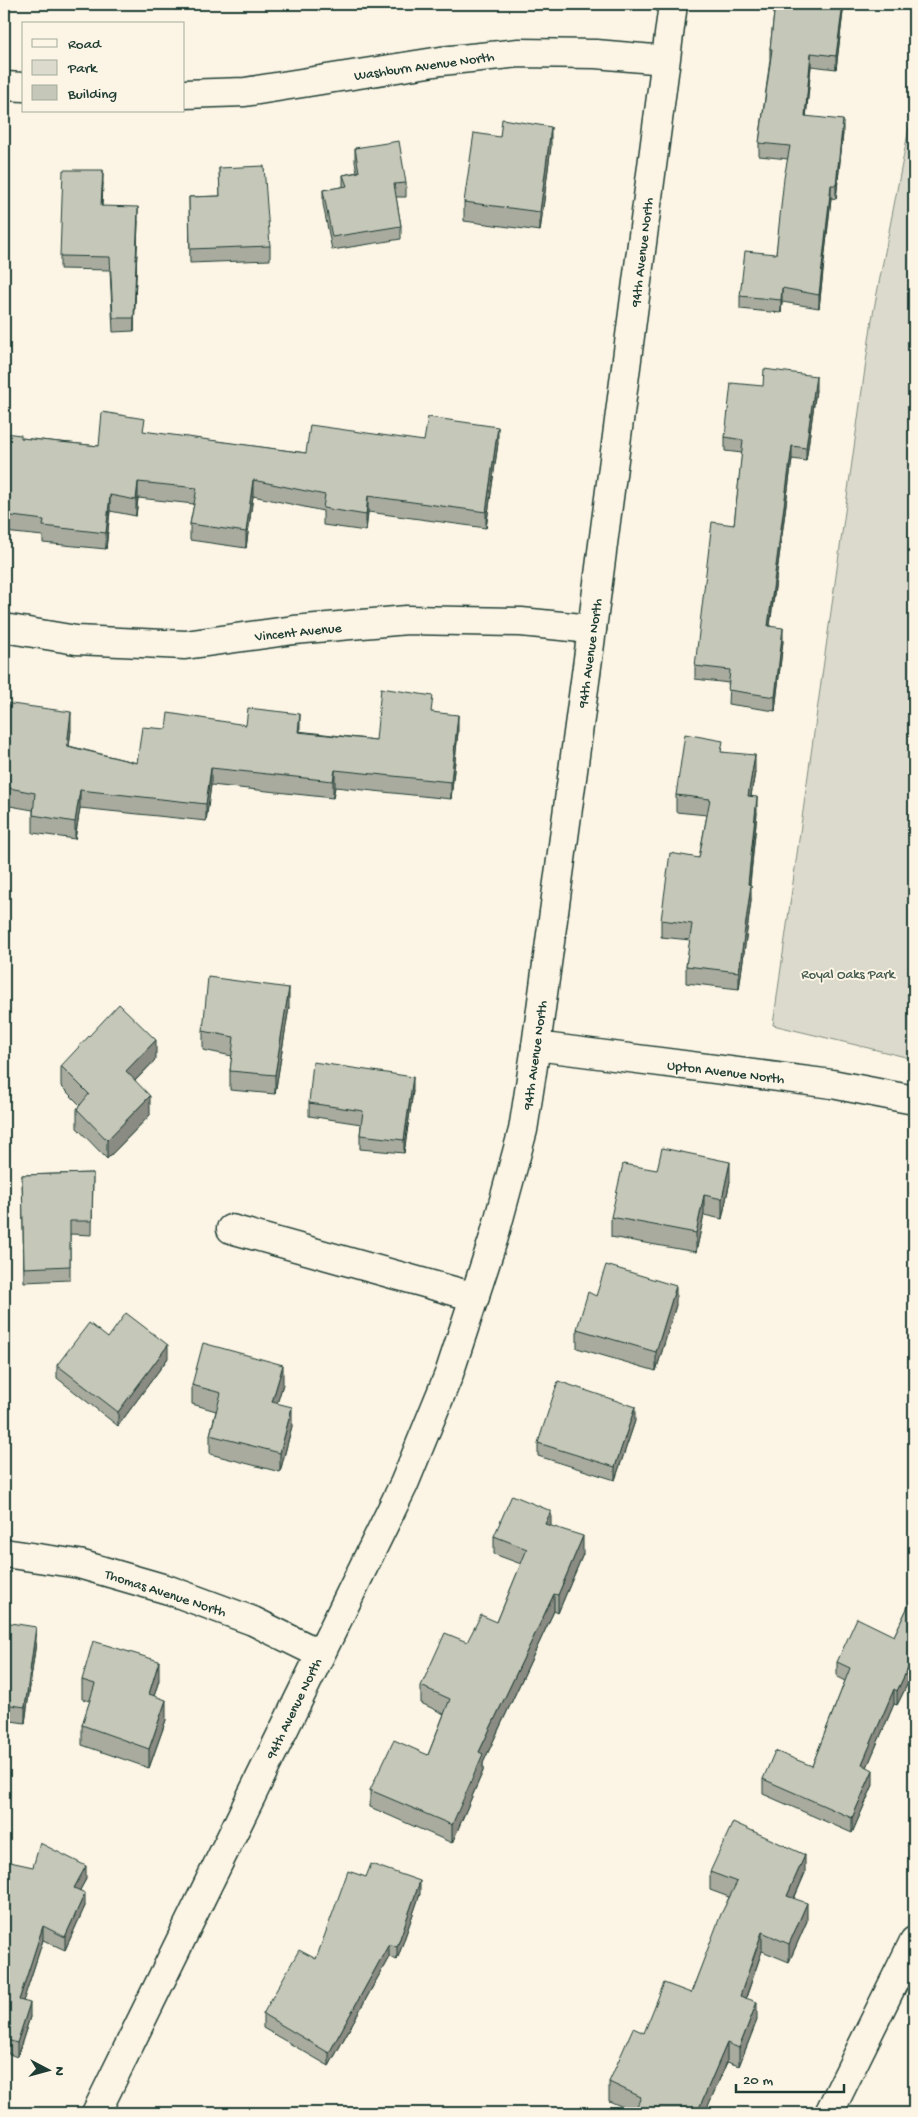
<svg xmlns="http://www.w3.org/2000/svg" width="918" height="2117" font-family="'Gochi Hand',sans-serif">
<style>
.green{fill:#dcdacc;stroke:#7e8c80}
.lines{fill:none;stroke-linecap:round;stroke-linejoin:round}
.minor-casing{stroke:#1f3d34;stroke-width:31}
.minor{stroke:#fcf5e5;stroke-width:28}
.wall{fill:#a9ab9f;stroke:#1f3d34}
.shaded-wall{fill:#8a8b82;stroke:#1f3d34}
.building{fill:#c5c7b9;stroke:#1f3d34}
.labels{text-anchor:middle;stroke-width:4;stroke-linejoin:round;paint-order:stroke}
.street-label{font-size:14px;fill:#1f3d34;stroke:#fcf5e5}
.park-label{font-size:14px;fill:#455c52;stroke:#fcf5e5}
</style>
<rect width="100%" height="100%" fill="#fcf5e5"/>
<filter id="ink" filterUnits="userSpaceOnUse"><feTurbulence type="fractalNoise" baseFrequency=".02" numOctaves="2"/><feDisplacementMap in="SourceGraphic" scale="10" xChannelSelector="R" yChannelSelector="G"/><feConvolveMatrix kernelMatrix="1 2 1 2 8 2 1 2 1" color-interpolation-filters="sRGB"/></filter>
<g filter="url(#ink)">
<path class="green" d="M914 102V1059L773 1025 872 319Z"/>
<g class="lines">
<g class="minor-casing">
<g id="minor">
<path d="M4 86 24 87"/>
<path d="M184 94 245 92 441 61 519 53 596 54 665 60"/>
<path d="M4 628 76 640 185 645 294 630 407 620 521 622 592 629"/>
<path d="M536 1046 832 1084 914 1100"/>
<path d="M231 1229 475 1297"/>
<path d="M4 1553 79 1564 169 1590 253 1621 320 1654"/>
<path d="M96 2113 404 1484 449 1374 494 1237 523 1130 536 1046 592 629 673 4"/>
<path d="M829 2113 914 1941"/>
</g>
</g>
<use href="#minor" class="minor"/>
</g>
<g class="wall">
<path d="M775 4H844L836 69 811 66 806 116 843 133 836 199 831 198 819 308 782 302 781 313 740 309V296L776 254 788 159 759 156V143L770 60V49Z"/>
<path d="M500 137 551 146 540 231 464 221V202Z"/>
<path d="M355 148 406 183V197H396L401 226V239L332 250 323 204V190L343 187V175L357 172 355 162Z"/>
<path d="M219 168 270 246V260L190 263 189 197 220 196Z"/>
<path d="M103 183 102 206 138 221 134 331 113 332 110 270 60 269V256Z"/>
<path d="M763 386 816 390 806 461 792 459 770 626 783 641 775 711 728 704 729 683 695 679V666L734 525 742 453 725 451V437Z"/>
<path d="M145 432 306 453 424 441 498 443 486 528 368 512 366 531 323 525V511L253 496 246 548 190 540V524L194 504 138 498 136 516 110 511 106 549 43 543V536L4 532V433L21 438 99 446Z"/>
<path d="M4 703 71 730 69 746 137 763 166 729 246 725 376 740 433 712 458 732 451 799 335 787 333 798 211 785 206 821 80 808 75 839 33 833V810L4 805Z"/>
<path d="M723 752 755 772 751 796 757 813 750 885 751 901 739 989 686 983V966L690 940 661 937V920L699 858 707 815 676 812V795Z"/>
<path d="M289 1007 275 1094 230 1090V1071L232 1056 203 1050V1031Z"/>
<path d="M156 1059 135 1081 150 1115 107 1159 77 1128V1109L80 1105 61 1086V1066Z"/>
<path d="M413 1091 404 1153 360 1149V1135L361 1124 309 1116V1103Z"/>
<path d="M657 1170 730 1181 722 1219 704 1215 696 1252 611 1237V1217Z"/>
<path d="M93 1173 92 1235 70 1234V1280L24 1282 22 1175Z"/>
<path d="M596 1296 676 1305 656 1371 577 1348V1329Z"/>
<path d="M108 1338 168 1358 118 1426 57 1378V1365Z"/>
<path d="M283 1384 277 1403 292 1426 280 1472 210 1454V1435L216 1411 192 1404V1385Z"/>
<path d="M635 1421 615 1480 538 1456V1443Z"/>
<path d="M551 1526 583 1554 558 1613 554 1611 483 1763V1771L452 1843 370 1807V1790L428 1755 444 1714 421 1703V1686L467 1642 497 1622 521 1564 494 1554V1536Z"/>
<path d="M914 1551V1574L911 1573V1558Z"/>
<path d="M914 1594V1676L912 1675 897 1705 894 1704 867 1767 873 1785 852 1833 763 1794V1779L812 1766 845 1681 837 1677V1662L894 1636Z"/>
<path d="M4 1622 36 1642 25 1723 4 1720Z"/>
<path d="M82 1680H159L154 1696 166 1720 149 1768 82 1745V1725L90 1701 82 1699Z"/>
<path d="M710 1872 805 1873 794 1899 807 1921 789 1962 762 1951 746 1998 757 2020 739 2066 727 2062 705 2113H634L635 2112 609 2101V2082L644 2033 691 1993 729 1897 710 1890Z"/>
<path d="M4 1876 86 1879 80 1890 85 1906 65 1950 43 1940 23 2001 30 2017 17 2057 4 2052Z"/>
<path d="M366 1877 420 1894 397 1960 389 1957 329 2066 263 2028V2014L316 1959Z"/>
</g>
<g class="shaded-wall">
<path d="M843 4H844L836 69V56Z"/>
<path d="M811 53V66L805 129V116Z"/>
<path d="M843 120V133L836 199V185Z"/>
<path d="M551 127V146L540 231V212Z"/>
<path d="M103 170V183L101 219V206Z"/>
<path d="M831 185V198L819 308V295Z"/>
<path d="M5 196V214L4 223V206Z"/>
<path d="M138 207V221L134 331V318Z"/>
<path d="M782 288V302L781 313V300Z"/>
<path d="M816 376V390L806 461V448Z"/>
<path d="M498 427V443L486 528V512Z"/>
<path d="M792 446V459L768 639V626Z"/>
<path d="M253 480V496L246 548V532Z"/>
<path d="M138 482V498L136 516V500Z"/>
<path d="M110 495V511L106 549V533Z"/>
<path d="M368 496V512L366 531V515Z"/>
<path d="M783 628V641L775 711V697Z"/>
<path d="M71 712V730L67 763V746Z"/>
<path d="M300 714V731L298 749V732Z"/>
<path d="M458 715V732L451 799V782Z"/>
<path d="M755 755V772L748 812V796Z"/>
<path d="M211 768V785L206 821V804Z"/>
<path d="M335 770V787L333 798V781Z"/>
<path d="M80 790V808L75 839V822Z"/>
<path d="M757 797V813L748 901V884Z"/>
<path d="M751 885V901L739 989V972Z"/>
<path d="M289 988V1007L275 1094V1075Z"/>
<path d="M156 1040V1059L126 1090V1071Z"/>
<path d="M413 1077V1091L404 1153V1140Z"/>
<path d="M150 1096V1115L107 1159V1140Z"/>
<path d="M730 1162V1181L722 1219V1199Z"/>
<path d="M704 1195V1215L696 1252V1233Z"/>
<path d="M676 1286V1305L656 1371V1352Z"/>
<path d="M168 1345V1358L118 1426V1412Z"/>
<path d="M283 1365V1384L272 1421V1402Z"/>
<path d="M292 1407V1426L280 1472V1453Z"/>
<path d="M635 1407V1421L615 1480V1467Z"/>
<path d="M551 1511V1528L545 1524Z"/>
<path d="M583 1536V1554L558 1613V1595Z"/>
<path d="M554 1594V1611L483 1763V1771L452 1843V1825L479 1752Z"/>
<path d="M36 1627V1642L25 1723V1707Z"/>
<path d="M912 1660V1675L897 1705V1691Z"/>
<path d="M159 1661V1680L149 1713V1694Z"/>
<path d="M894 1689V1704L862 1779V1764Z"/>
<path d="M166 1700V1720L149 1768V1749Z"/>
<path d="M873 1770V1785L852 1833V1818Z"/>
<path d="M805 1855V1873L787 1914V1896Z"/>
<path d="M86 1866V1879L74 1901V1888Z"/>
<path d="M420 1881V1894L397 1960V1947Z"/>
<path d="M85 1893V1906L65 1950V1937Z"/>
<path d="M807 1903V1921L789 1962V1944Z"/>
<path d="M43 1926V1940L19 2014V2000Z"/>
<path d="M762 1932V1951L740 2014V1996Z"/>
<path d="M389 1944V1957L329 2066V2053Z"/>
<path d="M757 2002V2020L739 2066V2048Z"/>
<path d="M30 2003V2017L17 2057V2043Z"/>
<path d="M727 2043V2062L705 2113H697Z"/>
</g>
<g class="building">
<path d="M775 4H843L836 56 811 53 805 116 843 120 836 185H831L819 295 782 288 781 300 740 296 745 251 776 254 784 178 790 146 759 143 772 49H770Z"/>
<path d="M502 119 551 127 540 212 464 202 474 133 500 137Z"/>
<path d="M399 141 406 183 394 184 401 226 332 237 323 190 347 186 343 175 359 172 355 148Z"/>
<path d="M264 166 270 246 190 249 189 197 220 196 219 168Z"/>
<path d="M63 170H103L101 206 138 207 134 318H113L110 257 60 256Z"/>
<path d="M764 369 816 376 806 448 792 446 768 626 783 628 775 697 728 690 730 670 695 666 712 522 734 525 743 440 725 437 731 383 763 386Z"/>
<path d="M102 412 145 419 143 431 306 453 310 425 424 441 428 417 498 427 486 512 368 496 366 515 323 508 325 495 253 480 246 532 190 524 197 488 138 482 136 500 110 495 106 533 43 526 44 520 4 515V433L21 435V438L99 446Z"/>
<path d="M381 688 433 696 431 712 458 715 451 782 335 770 333 781 211 768 206 804 80 790 75 822 33 815 35 793 4 787V703L71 712 67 746 137 763 142 727 166 729 168 713 246 725 248 708 300 714 298 732 376 740Z"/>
<path d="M685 734 723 741 721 752 755 755 748 796 757 797 748 884 751 885 739 972 686 966 692 924 661 920 670 853 699 858 710 799 676 795Z"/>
<path d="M208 977 289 988 275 1075 230 1071 234 1037 203 1031Z"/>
<path d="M119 1004 156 1040 126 1071 150 1096 107 1140 77 1109 89 1094 61 1066Z"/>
<path d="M313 1062 413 1077 404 1140 360 1135 363 1111 309 1103Z"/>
<path d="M662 1148 730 1162 722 1199 704 1195 696 1233 611 1217 623 1164 657 1170Z"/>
<path d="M93 1173 92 1221H70V1266L24 1268 22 1175Z"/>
<path d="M606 1265 676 1286 656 1352 577 1329 588 1292 596 1296Z"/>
<path d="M126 1313 168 1345 118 1412 57 1365 89 1323 108 1338Z"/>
<path d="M203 1343 283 1365 272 1402 292 1407 280 1453 210 1435 221 1393 192 1385Z"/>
<path d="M558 1381 635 1407 615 1467 538 1443Z"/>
<path d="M512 1495 551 1511 545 1524 583 1536 558 1595 554 1594 479 1752 483 1754 452 1825 370 1790 394 1740 428 1755 450 1699 421 1686 445 1633 467 1642 481 1615 497 1622 527 1549 494 1536Z"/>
<path d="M914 1551V1560L911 1558Z"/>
<path d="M914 1594V1662L912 1660 897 1691 894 1689 862 1764 873 1770 852 1818 763 1779 775 1751 812 1766 850 1668 837 1662 857 1618 894 1636Z"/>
<path d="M4 1622 36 1627 25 1707 4 1704Z"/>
<path d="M93 1641 159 1661 149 1694 166 1700 149 1749 82 1725 95 1684 82 1680Z"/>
<path d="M733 1822 805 1855 787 1896 807 1903 789 1944 762 1932 740 1996 757 2002 739 2048 727 2043 697 2113H634L641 2097 609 2082 633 2028 644 2033 664 1983 691 1993 721 1914 737 1882 710 1872Z"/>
<path d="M40 1843 86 1866 74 1888 85 1893 65 1937 43 1926 19 2000 30 2003 17 2043 4 2039V1876L10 1862 33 1867Z"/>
<path d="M371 1864 420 1881 397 1947 389 1944 329 2053 263 2014 299 1950 316 1959 348 1871 366 1877Z"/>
</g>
</g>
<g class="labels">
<g class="street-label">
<text transform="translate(424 65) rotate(-8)" y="5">Washburn Avenue North</text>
<text transform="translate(641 252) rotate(-83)" y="5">94th Avenue North</text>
<text transform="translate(298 631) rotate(-6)" y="5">Vincent Avenue</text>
<text transform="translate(589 653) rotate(-82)" y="5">94th Avenue North</text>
<text transform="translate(534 1055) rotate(-82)" y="5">94th Avenue North</text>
<text transform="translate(726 1071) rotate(7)" y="5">Upton Avenue North</text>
<text transform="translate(166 1592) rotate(18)" y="5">Thomas Avenue North</text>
<text transform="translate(293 1708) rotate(-64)" y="5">94th Avenue North</text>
</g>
<g class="park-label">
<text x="848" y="978">Royal Oaks Park</text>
</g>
</g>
<rect width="918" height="2117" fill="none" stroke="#fcf5e5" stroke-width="20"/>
<rect x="10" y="10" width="898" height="2097" fill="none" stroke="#1f3d34" stroke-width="2" filter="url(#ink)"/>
<rect x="22" y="22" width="162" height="90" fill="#fcf5e5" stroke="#a4ab9e"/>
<rect x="32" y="39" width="25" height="8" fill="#fcf5e5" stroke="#a4ab9e"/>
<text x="68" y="48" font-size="15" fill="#1f3d34">Road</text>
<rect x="32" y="60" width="25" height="15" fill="#dcdacc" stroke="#a4ab9e"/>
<text x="68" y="72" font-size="15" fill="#1f3d34">Park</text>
<rect x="32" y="85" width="25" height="15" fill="#c5c7b9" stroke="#a4ab9e"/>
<text x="68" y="98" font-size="15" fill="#1f3d34">Building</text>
<g transform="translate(48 2070) rotate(96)" stroke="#fcf5e5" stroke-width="4" paint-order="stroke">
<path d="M0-4L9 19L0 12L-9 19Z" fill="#1f3d34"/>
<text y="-8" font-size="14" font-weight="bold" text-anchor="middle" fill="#1f3d34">N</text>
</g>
<path d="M736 2084v8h108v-8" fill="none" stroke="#1f3d34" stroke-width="2.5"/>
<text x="743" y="2084" font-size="15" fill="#1f3d34" stroke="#fcf5e5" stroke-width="4" paint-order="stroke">20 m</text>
</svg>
